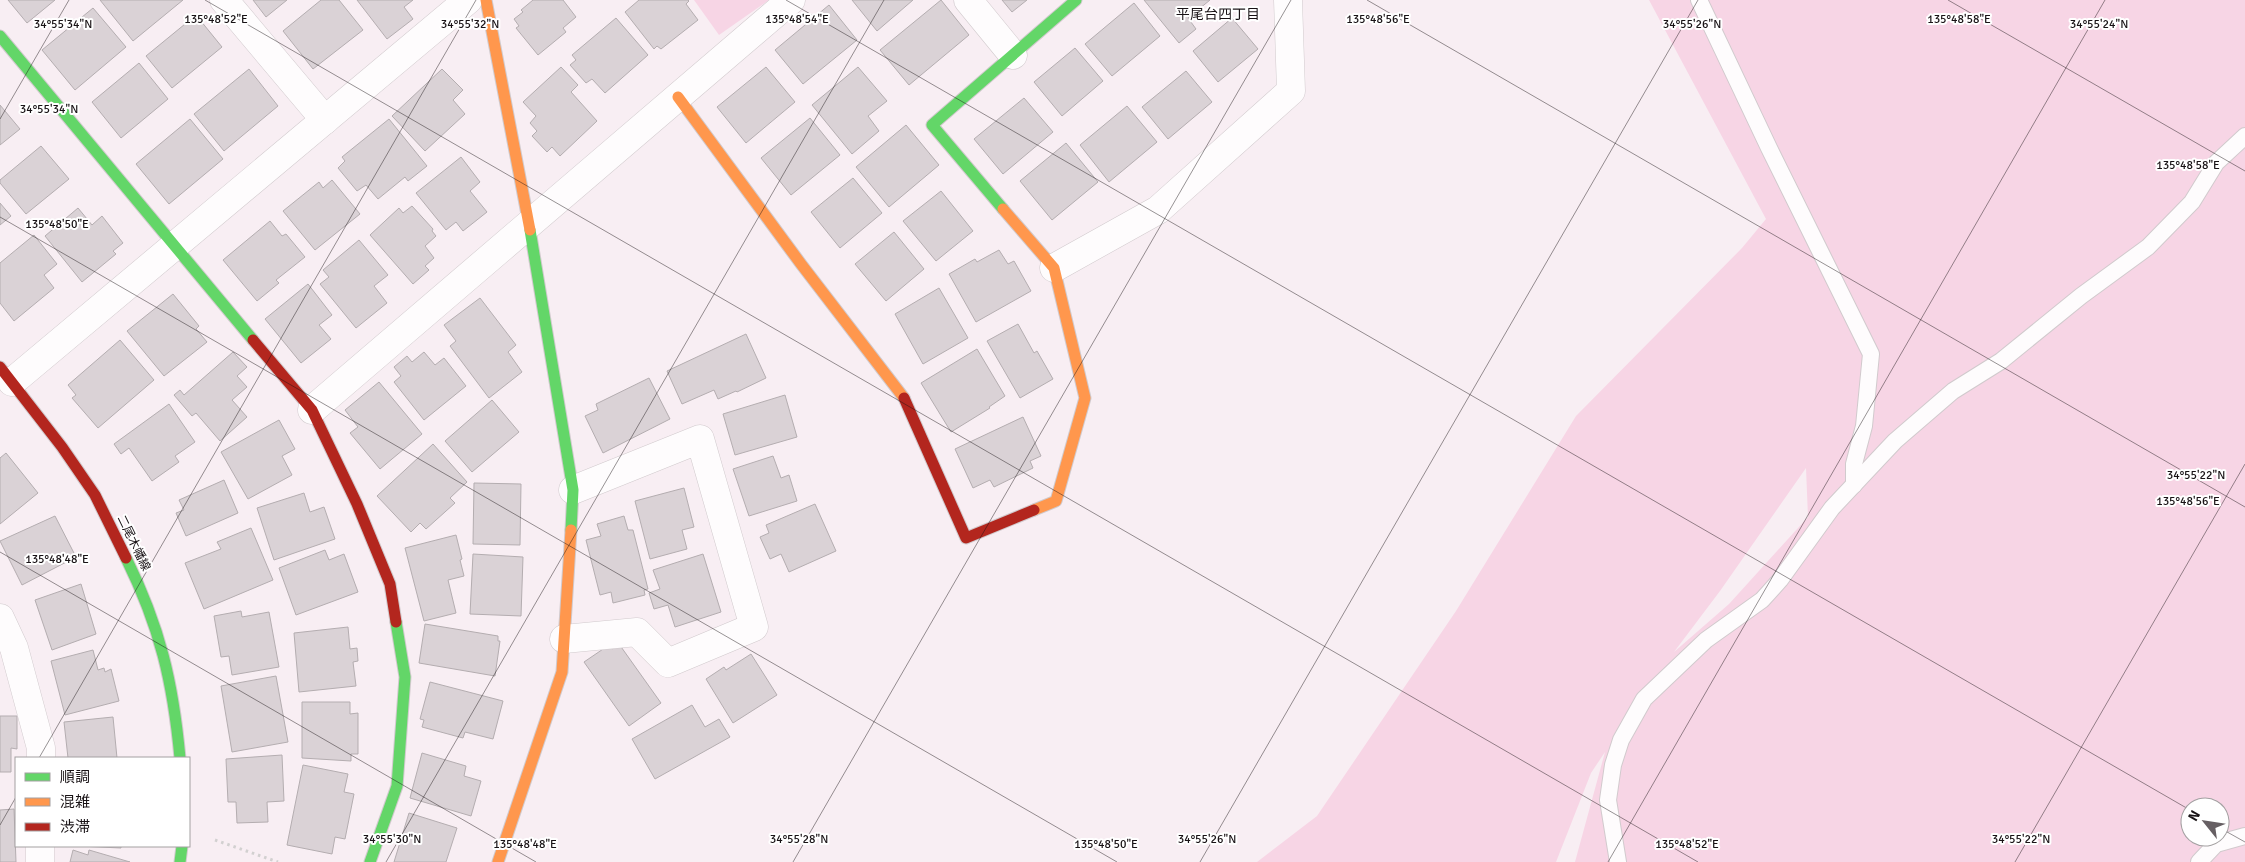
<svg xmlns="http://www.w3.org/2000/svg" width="2245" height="862" font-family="Signika,'Noto Sans JP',sans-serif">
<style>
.green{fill:#f7d5e5;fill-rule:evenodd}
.building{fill:#dad2d6;stroke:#b4adb0}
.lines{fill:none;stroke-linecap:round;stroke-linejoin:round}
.lane-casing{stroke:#d1cacd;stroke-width:18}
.street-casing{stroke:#d1cacd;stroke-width:29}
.fast-casing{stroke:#d1cacd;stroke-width:13}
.slow-casing{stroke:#d1cacd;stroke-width:13}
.jam-casing{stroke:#d1cacd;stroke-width:13}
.path{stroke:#d2d0d0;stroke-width:3;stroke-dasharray:2.5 4;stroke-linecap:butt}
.lane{stroke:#fefcfd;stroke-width:16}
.street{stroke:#fefcfd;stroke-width:28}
.fast{stroke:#63d668;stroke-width:11}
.slow{stroke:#ff974d;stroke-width:11}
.jam{stroke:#b3261e;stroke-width:11}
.ticks{fill:none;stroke:#181215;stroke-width:1;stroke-opacity:0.45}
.labels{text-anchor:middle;stroke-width:4;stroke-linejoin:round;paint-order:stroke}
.street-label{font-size:12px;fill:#181215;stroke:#fff}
.neighbourhood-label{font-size:14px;fill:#181215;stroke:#fff}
.ticks-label{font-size:12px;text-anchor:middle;fill:#181215;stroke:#fff;stroke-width:4;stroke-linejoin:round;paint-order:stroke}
</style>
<rect width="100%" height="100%" fill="#f8eef3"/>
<g class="green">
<path d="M694 0H769L719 35Z"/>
<path d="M1649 0H2245V862H1575L1605 752 1591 773 1556 862H1257L1317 816 1456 611 1576 416 1742 248 1766 219ZM1806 468 1808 517 1729 604 1674 652 1720 591ZM2190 807H2220V837H2190Z"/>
</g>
<g class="building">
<path d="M8 0H55L27 23Z"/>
<path d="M100 0H183L133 41Z"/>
<path d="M253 0H287L266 17Z"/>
<path d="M321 0H339L363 30 313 69 283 31Z"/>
<path d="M357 0H413L404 7 413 19 387 39Z"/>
<path d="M533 0H563L576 17 563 28 566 32 538 55 516 28 519 26 514 19 523 12 521 10Z"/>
<path d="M639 0H688L689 1 686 4 698 20 661 49 657 46 654 49 625 12Z"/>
<path d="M852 0H913L877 31Z"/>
<path d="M941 0 969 35 909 85 880 50Z"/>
<path d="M1002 0H1027L1012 12Z"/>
<path d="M1144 0H1210L1188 18 1196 29 1179 43Z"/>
<path d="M1134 3 1160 36 1112 76 1085 44Z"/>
<path d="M829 5 857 40 803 84 775 50Z"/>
<path d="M93 8 126 47 75 90 42 50Z"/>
<path d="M196 15 222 47 172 88 146 56Z"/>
<path d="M616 18 648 55 605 93 592 79 586 83 570 65 576 60 572 55Z"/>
<path d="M1232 18 1258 49 1218 82 1193 51Z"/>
<path d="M1075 48 1103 81 1062 116 1034 82Z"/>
<path d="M139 63 168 99 121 138 92 102Z"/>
<path d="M561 67 578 85 571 92 597 121 560 156 552 147 547 152 532 136 537 131 530 123 536 116 523 102Z"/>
<path d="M766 67 795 102 746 143 717 107Z"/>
<path d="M858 67 887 101 868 116 879 131 852 154 812 105Z"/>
<path d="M249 69 278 106 224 151 194 114Z"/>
<path d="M442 69 463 90 453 100 465 114 425 151 392 116Z"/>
<path d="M1186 71 1212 102 1168 139 1142 107Z"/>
<path d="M1024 98 1053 132 1003 174 974 139Z"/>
<path d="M0 105 20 129 0 145Z"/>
<path d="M1127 106 1157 142 1109 182 1080 145Z"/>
<path d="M810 118 840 155 791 195 761 158Z"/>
<path d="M190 119 223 159 169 204 136 164Z"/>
<path d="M389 119 427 166 408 181 405 177 378 199 366 185 357 191 338 168 345 161 342 157Z"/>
<path d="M906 125 939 165 889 207 856 167Z"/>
<path d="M1066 143 1098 182 1052 220 1020 181Z"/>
<path d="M41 146 69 179 26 214 0 183V180Z"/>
<path d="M461 157 480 182 470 191 487 212 463 231 456 222 446 230 416 193Z"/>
<path d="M853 178 882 213 840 248 811 212Z"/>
<path d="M332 180 360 214 315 250 283 211 319 182 323 188Z"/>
<path d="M941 191 973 231 936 261 903 221Z"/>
<path d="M0 203 11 216 0 225Z"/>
<path d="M412 206 433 229 432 231 436 236 425 246 434 258 425 266 429 270 413 284 370 235 399 208 403 213Z"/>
<path d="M78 208 92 225 102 216 123 243 113 251 116 254 82 282 45 236Z"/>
<path d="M270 221 282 236 286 234 305 257 276 280 279 283 257 301 223 260Z"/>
<path d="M894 232 924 269 886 301 855 264Z"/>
<path d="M34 235 57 264 44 275 54 288 14 321 0 303V263Z"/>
<path d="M359 240 388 275 374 286 387 303 356 328 320 284 329 277 323 270Z"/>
<path d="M999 250 1008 264 1014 261 1031 291 976 322 949 274 975 259 977 262Z"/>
<path d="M308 284 332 315 319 325 331 339 301 363 265 319Z"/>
<path d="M939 288 968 338 923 364 895 314Z"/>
<path d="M173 294 199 326 196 329 207 342 164 376 127 331Z"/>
<path d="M480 298 516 345 508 352 522 372 489 398 450 346 456 341 444 325Z"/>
<path d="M1018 324 1034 353 1037 351 1053 379 1020 398 987 341Z"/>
<path d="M746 334 766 378 737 392 736 391 718 399 714 390 682 404 667 371Z"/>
<path d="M120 340 154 380 98 428 72 398 76 395 68 385Z"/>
<path d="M977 349 1005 396 989 407 990 408 951 432 921 383Z"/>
<path d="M233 352 247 367 237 376 247 387 232 400 247 417 220 441 196 413 192 416 174 395 180 390 184 395Z"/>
<path d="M424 352 435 365 444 358 466 386 424 420 394 382 401 376 394 367 407 356 412 362Z"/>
<path d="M649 378 670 419 603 453 585 416 598 410 596 404Z"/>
<path d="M379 382 422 434 380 469 350 433 358 427 345 410Z"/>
<path d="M785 395 797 437 735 455 723 414Z"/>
<path d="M492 400 519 432 472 472 445 441Z"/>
<path d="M169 404 195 442 175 456 179 462 152 481 129 448 121 454 114 444Z"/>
<path d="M1023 417 1041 456 1030 461 1033 468 994 487 990 480 973 488 955 449Z"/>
<path d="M279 420 295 449 282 456 292 475 248 499 221 452Z"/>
<path d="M433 444 467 482 450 498 455 503 426 529 420 523 411 532 377 496Z"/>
<path d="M6 453 38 493 0 524V458Z"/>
<path d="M773 456 781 478 789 475 797 501 749 516 733 469Z"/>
<path d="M224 480 238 513 186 536 176 513 184 510 179 500Z"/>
<path d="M474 483 521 484 520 545 473 544Z"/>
<path d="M684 488 694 527 682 530 687 549 650 559 635 501Z"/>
<path d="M304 493 310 512 324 507 335 539 274 560 257 508Z"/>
<path d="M815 504 836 551 789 572 781 554 770 559 760 537 769 533 766 525Z"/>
<path d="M55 516 76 557 22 585 0 541Z"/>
<path d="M624 516 628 530H633L648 589 644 590 645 595 613 603 611 592 600 595 586 540 601 536 597 524Z"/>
<path d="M251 528 273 580 204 609 185 563 221 549 217 542Z"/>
<path d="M456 535 462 559 460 560 464 576 448 580 456 613 424 621 405 548Z"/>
<path d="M325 550 329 560 344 554 358 592 296 615 279 568Z"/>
<path d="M473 554 523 557 521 616 470 614Z"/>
<path d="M703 554 721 612 675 627 668 605 654 609 649 593 660 589 653 570Z"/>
<path d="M81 584 96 634 52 650 35 600Z"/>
<path d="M241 611 242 617 269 612 279 667 232 675 229 656 221 657 214 616Z"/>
<path d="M425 624 498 636V641H500L495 676 419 663Z"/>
<path d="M348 627 350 649 357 648 358 661 353 662 356 686 299 692 294 633Z"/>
<path d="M619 644 661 703 629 726 584 662 609 645 612 649Z"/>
<path d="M93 650 98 670 104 668 105 672 111 669 119 701 65 715 51 661Z"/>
<path d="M751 654 777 695 733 723 706 679 724 667 726 670Z"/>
<path d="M276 676 288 742 232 752 221 686Z"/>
<path d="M430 682 503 701 493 739 465 732 463 738 422 727 424 720 420 719Z"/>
<path d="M302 702H350V714L358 713V754H351V761L302 758Z"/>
<path d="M692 705 705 727 719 719 730 737 655 779 632 739Z"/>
<path d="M0 716H17V749L11 748V772H0Z"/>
<path d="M113 717 117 758H68L64 722Z"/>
<path d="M422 753 466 766 464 776 481 781 471 816 410 798Z"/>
<path d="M282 755 284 801 267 802 268 822 237 823 236 802H228L226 759Z"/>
<path d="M303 765 348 774 344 792 354 794 345 839 335 837 332 854 287 845Z"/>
<path d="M14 809 16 862H0V810Z"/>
<path d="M409 813 457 828 446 862H394Z"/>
<path d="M79 846H121V848Z"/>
<path d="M73 850 88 855 89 850 130 862H70Z"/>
</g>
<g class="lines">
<g class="lane-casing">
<g id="lane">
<path d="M1699 0 1769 148 1871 354 1864 426 1854 464V485"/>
<path d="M1618 862 1608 800 1613 765 1621 740 1644 699 1706 640 1762 600 1780 580 1832 508 1895 441 1953 391 2001 361 2081 296 2148 247 2192 202 2216 163 2245 136"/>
<path d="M2199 862 2216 844 2245 836"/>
</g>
</g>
<g class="street-casing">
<g id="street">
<path d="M224 0 325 120"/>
<path d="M968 0 1013 55"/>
<path d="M1054 268 1158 210 1291 91 1288 0"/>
<path d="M12 382 468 0"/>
<path d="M312 410 791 0"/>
<path d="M0 618 14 648 41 748V758"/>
<path d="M564 639 637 632 668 663 754 627 700 439 573 490"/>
<path d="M40 862V846"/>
</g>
</g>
<g class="fast-casing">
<g id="fast">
<path d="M0 36 253 340"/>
<path d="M1003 209 932 125 1076 0"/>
<path d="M530 230 573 490 571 530"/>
<path d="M126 558C160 627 173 682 180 758"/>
<path d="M180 862 182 846"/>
<path d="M370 862 397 786 405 677 396 622"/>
</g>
</g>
<g class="slow-casing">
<g id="slow">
<path d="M486 0 530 230"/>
<path d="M678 97 801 264 904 398"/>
<path d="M1003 209 1054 268 1085 398 1056 501 1034 510"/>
<path d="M498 862 562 672 571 530"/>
</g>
</g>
<g class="jam-casing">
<g id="jam">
<path d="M253 340 312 410 357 504 390 584 396 622"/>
<path d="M0 367 62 447 95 495 126 558"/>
<path d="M904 398 966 538 1034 510"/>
</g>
</g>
<path class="path" d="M215 840 278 862"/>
<use href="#lane" class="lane"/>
<use href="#street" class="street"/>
<use href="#fast" class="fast"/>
<use href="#slow" class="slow"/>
<use href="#jam" class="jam"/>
</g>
<path class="ticks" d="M205 0 1698 862M786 0 2190 810M1367 0 2245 507M1948 0 2245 171M0 119 69 0M0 217 1117 862M0 552 536 862M39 758 476 0M0 825 16 797M2220 828 2245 842M386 862 884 0M793 862 1291 0M1200 862 1698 0M1608 862 2105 0M2015 862 2245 464"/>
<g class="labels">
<g class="street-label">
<text transform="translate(134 543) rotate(64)" y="4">二尾木幡線</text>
</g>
<g class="neighbourhood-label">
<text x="1218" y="19">平尾台四丁目</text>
</g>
</g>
<g class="ticks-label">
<text x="216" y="23">135°48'52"E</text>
<text x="1378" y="23">135°48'56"E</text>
<text x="1959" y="23">135°48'58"E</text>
<text x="797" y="23">135°48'54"E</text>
<text x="63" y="28">34°55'34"N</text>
<text x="2099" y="28">34°55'24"N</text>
<text x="470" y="28">34°55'32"N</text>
<text x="1692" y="28">34°55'26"N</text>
<text x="49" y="113">34°55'34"N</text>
<text x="2188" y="169">135°48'58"E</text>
<text x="57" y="228">135°48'50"E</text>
<text x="2196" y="479">34°55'22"N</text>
<text x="2188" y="505">135°48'56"E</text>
<text x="57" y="563">135°48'48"E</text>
<text x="392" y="843">34°55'30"N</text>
<text x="799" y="843">34°55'28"N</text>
<text x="1207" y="843">34°55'26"N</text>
<text x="2021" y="843">34°55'22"N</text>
<text x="525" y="848">135°48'48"E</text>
<text x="1106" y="848">135°48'50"E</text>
<text x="1687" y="848">135°48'52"E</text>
</g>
<rect x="15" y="757" width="175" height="90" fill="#ffffff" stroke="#a3a0a1"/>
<rect x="25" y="773" width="25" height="8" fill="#63d668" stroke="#a3a0a1"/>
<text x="60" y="782" font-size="15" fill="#181215">順調</text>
<rect x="25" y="798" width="25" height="8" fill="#ff974d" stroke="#a3a0a1"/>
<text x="60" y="807" font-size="15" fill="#181215">混雑</text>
<rect x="25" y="823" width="25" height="8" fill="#b3261e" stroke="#a3a0a1"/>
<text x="60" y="832" font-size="15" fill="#181215">渋滞</text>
<g transform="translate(2205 822) rotate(300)"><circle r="24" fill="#ffffff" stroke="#a3a0a1"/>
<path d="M0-4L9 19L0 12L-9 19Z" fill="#665f63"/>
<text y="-8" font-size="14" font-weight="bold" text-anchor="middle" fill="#181215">N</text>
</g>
</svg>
